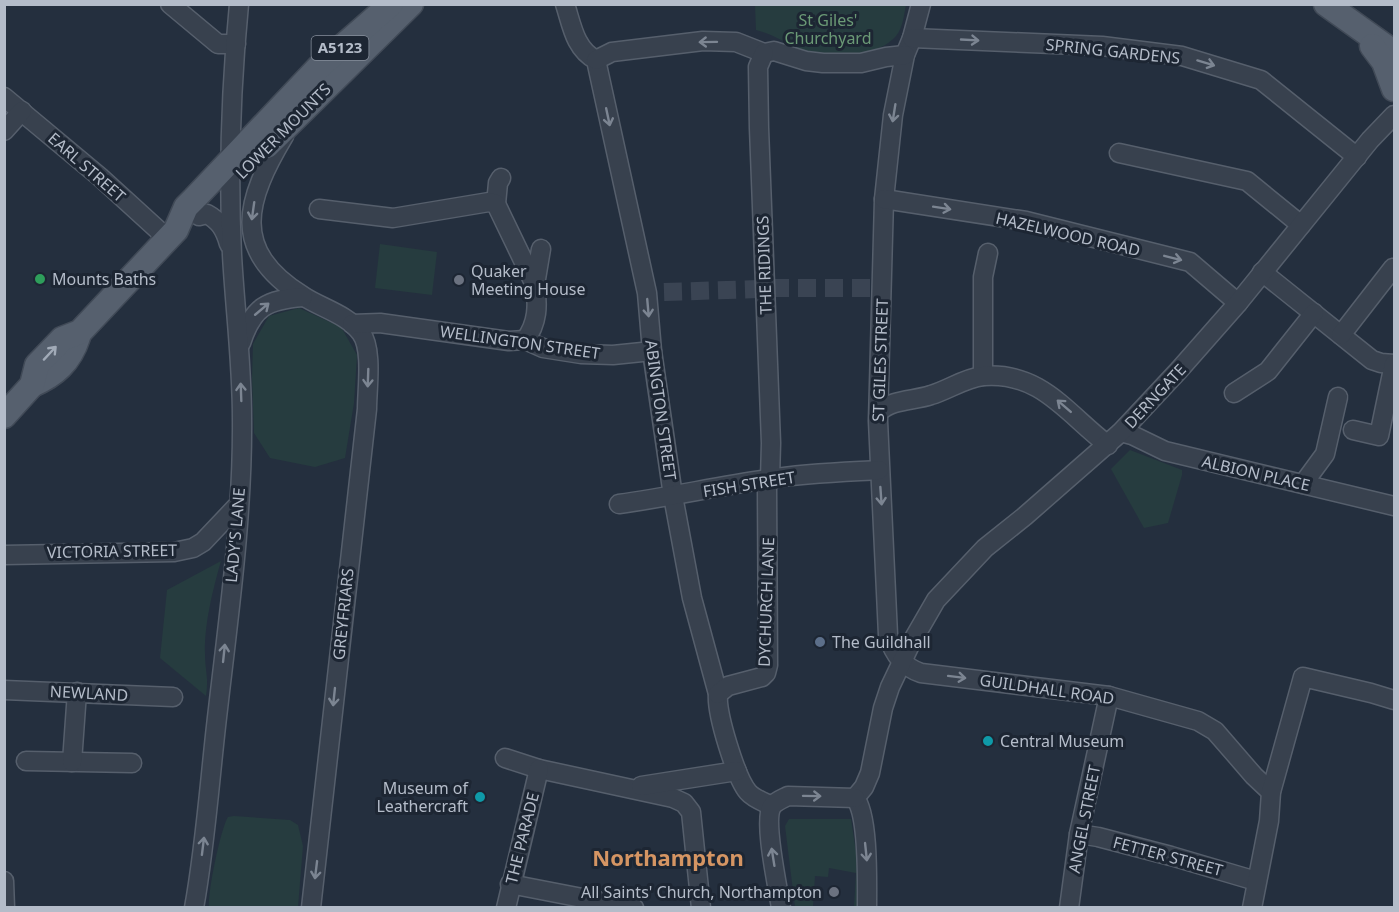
<svg xmlns="http://www.w3.org/2000/svg" width="1399" height="912" font-family="'Noto Sans',sans-serif">
<style>
.green{fill:#263c3f}
.lines{fill:none;stroke-linecap:round;stroke-linejoin:round}
.minor-tunnel{stroke:#3a4453;stroke-width:18;stroke-dasharray:18 9;stroke-linecap:butt}
.minor-casing{stroke:#565f6c;stroke-width:21}
.major-casing{stroke:#414a57;stroke-width:27}
.minor{stroke:#38414e;stroke-width:18}
.major{stroke:#56606e;stroke-width:24}
.oneway{stroke:#7c8592}
.oneway2{stroke:#a1aab7}
.leisure-dot{fill:#2e9e5b;stroke:#1d2633;stroke-width:2}
.worship-dot{fill:#6b7280;stroke:#1d2633;stroke-width:2}
.service-dot{fill:#5c6f8a;stroke:#1d2633;stroke-width:2}
.culture-dot{fill:#0f9aa8;stroke:#1d2633;stroke-width:2}
.labels{text-anchor:middle;stroke-width:6;stroke-linejoin:round;paint-order:stroke}
.shield{fill:#1d2633;stroke:#878f9c;stroke-width:1.5}
.shield-label{font-size:15px;font-weight:bold;fill:#b4bcc9}
.park-label{font-size:16px;fill:#6b9a76;stroke:#1d2633}
.street-label{font-size:16px;fill:#b4bcc9;stroke:#1d2633}
.poi-label{font-size:16px;fill:#b4bcc9;stroke:#1d2633;text-anchor:start}
.district-label{font-size:22px;font-weight:bold;fill:#d59563;stroke:#1d2633}
</style>
<rect width="100%" height="100%" fill="#242f3e"/>
<g class="green">
<path d="M755 5H906C904 14 903 28 896 36 877 58 830 60 803 50 786 44 776 35 756 30Z"/>
<path d="M380 244 437 252 432 295 375 288Z"/>
<path d="M299 308 341 327 357 355 354 403 345 458 315 467 270 458 254 433 252 378 253 344 269 316Z"/>
<path d="M1130 450 1182 470V475L1168 523 1144 528 1111 469Z"/>
<path d="M221 561C213 589 204 625 205 654 205 671 209 678 206 696L160 658 167 590Z"/>
<path d="M234 816 290 820 298 825 303 846 298 907H209C207 894 221 827 228 817Z"/>
<path d="M789 819H851L859 872 858 907H854L856 873 829 868 828 877 815 876 813 907H795L785 826Z"/>
</g>
<g class="lines">
<g class="minor-tunnel">
<path d="M771 288H871"/>
<path d="M664 292 758 289"/>
</g>
<g class="minor-casing">
<g id="minor">
<path d="M170 4 218 44H236"/>
<path d="M565 4C572 26 575 49 596 60L647 293 652 351 673 496 692 598 718 694C716 713 736 778 748 792 754 799 764 802 772 806"/>
<path d="M921 4 912 38 905 55 893 115 884 199 878 421 888 635C893 653 903 667 921 673L1109 696 1198 721 1215 731 1254 776 1271 792"/>
<path d="M912 38 1102 46 1182 56 1261 80 1357 157"/>
<path d="M596 60 612 52 703 41 736 42 764 53 774 51 806 61 823 63H861L886 57 905 55"/>
<path d="M4 97 100 177 168 239"/>
<path d="M4 131 22 111"/>
<path d="M284 136C246 200 229 250 303 296 321 308 347 314 361 333 373 349 367 389 367 409L311 908"/>
<path d="M1119 153 1247 181 1301 225"/>
<path d="M884 199 1026 221 1190 262 1238 303"/>
<path d="M496 204 498 183 501 178"/>
<path d="M319 209 393 218 489 202 496 204 535 285C538 305 538 323 525 340"/>
<path d="M199 216 207 214C220 221 225 230 229 244"/>
<path d="M1262 272 1372 360 1381 363 1394 364"/>
<path d="M535 285 541 249"/>
<path d="M352 324 380 323 509 341 525 340 543 348 581 354 613 355 652 351"/>
<path d="M1341 335 1393 268"/>
<path d="M241 343C253 306 267 300 303 297"/>
<path d="M983 376V277L988 253"/>
<path d="M1234 393 1268 371 1314 313"/>
<path d="M879 412C892 399 914 401 931 395 948 390 965 378 983 376 1041 371 1068 415 1108 445"/>
<path d="M1353 430 1379 436 1394 364"/>
<path d="M1121 432 1132 435 1165 451 1394 506"/>
<path d="M1303 484 1325 454 1338 397"/>
<path d="M619 504C670 497 719 486 769 479 806 473 843 472 879 470"/>
<path d="M4 555 174 552 193 548 203 542 238 505"/>
<path d="M4 690 173 697"/>
<path d="M718 694 728 686 762 677 766 673 768 665 767 488 770 479 771 443 759 128 758 67 764 53"/>
<path d="M505 758 539 769 673 798 684 803 691 812 701 908"/>
<path d="M26 761 132 763"/>
<path d="M72 762 77 692"/>
<path d="M641 786 737 771"/>
<path d="M855 798 864 787 870 773 883 708 890 687 910 645 936 600 985 548 1025 516 1121 432 1179 370 1238 303 1370 140 1394 115"/>
<path d="M855 798C869 815 867 884 867 908"/>
<path d="M1079 834 1098 837 1171 856 1256 881"/>
<path d="M4 881 5 908"/>
<path d="M510 884 634 908"/>
<path d="M194 908C206 842 210 775 218 709 229 613 243 515 242 418 242 363 235 309 232 255 228 171 231 87 239 4"/>
<path d="M506 908 539 769"/>
<path d="M781 908C778 888 763 821 772 806 776 801 782 799 788 796L855 798"/>
<path d="M1069 908 1079 834 1109 696"/>
<path d="M1252 908 1269 821 1271 792 1303 677 1371 693 1394 700"/>
</g>
</g>
<g class="major-casing">
<g id="major">
<path d="M1326 4 1389 49 1394 57"/>
<path d="M1372 46 1384 62 1394 89"/>
<path d="M267 146 411 4"/>
<path d="M32 385C55 375 70 362 78 337"/>
<path d="M4 416 32 385 37 365 62 339 80 332 158 249 176 230 186 207 194 199 318 68 391 4"/>
</g>
</g>
<use href="#minor" class="minor"/>
<use href="#major" class="major"/>
</g>
<defs><path id="oneway-shaft" d="M-6 0H5M1.5-3L5.5 0L1.5 3" fill="none" stroke-width="1.6" stroke-linecap="round" stroke-linejoin="round" transform="scale(1.5)"/></defs>
<g class="oneway">
<use href="#oneway-shaft" transform="translate(970 40) rotate(3)"/>
<use href="#oneway-shaft" transform="translate(708 42) rotate(179)"/>
<use href="#oneway-shaft" transform="translate(1206 63) rotate(17)"/>
<use href="#oneway-shaft" transform="translate(894 113) rotate(99)"/>
<use href="#oneway-shaft" transform="translate(608 117) rotate(78)"/>
<use href="#oneway-shaft" transform="translate(942 208) rotate(9)"/>
<use href="#oneway-shaft" transform="translate(253 211) rotate(98)"/>
<use href="#oneway-shaft" transform="translate(1173 258) rotate(14)"/>
<use href="#oneway-shaft" transform="translate(648 308) rotate(85)"/>
<use href="#oneway-shaft" transform="translate(262 309) rotate(-40)"/>
<use href="#oneway-shaft" transform="translate(368 378) rotate(92)"/>
<use href="#oneway-shaft" transform="translate(241 392) rotate(-92)"/>
<use href="#oneway-shaft" transform="translate(1064 406) rotate(-139)"/>
<use href="#oneway-shaft" transform="translate(881 496) rotate(86)"/>
<use href="#oneway-shaft" transform="translate(224 653) rotate(-84)"/>
<use href="#oneway-shaft" transform="translate(957 677) rotate(7)"/>
<use href="#oneway-shaft" transform="translate(334 697) rotate(96)"/>
<use href="#oneway-shaft" transform="translate(812 796) rotate(1)"/>
<use href="#oneway-shaft" transform="translate(203 846) rotate(-83)"/>
<use href="#oneway-shaft" transform="translate(866 852) rotate(84)"/>
<use href="#oneway-shaft" transform="translate(773 857) rotate(-99)"/>
<use href="#oneway-shaft" transform="translate(316 870) rotate(97)"/>
</g>
<use class="oneway2" href="#oneway-shaft" transform="translate(50 353) rotate(-47)"/>
<circle class="leisure-dot" cx="40" cy="279" r="6"/>
<g class="worship-dot">
<circle cx="459" cy="280" r="6"/>
<circle cx="834" cy="892" r="6"/>
</g>
<circle class="service-dot" cx="820" cy="642" r="6"/>
<g class="culture-dot">
<circle cx="988" cy="741" r="6"/>
<circle cx="480" cy="797" r="6"/>
</g>
<g class="labels">
<rect class="shield" x="311.5" y="36" width="57" height="24" rx="4.5"/>
<g class="shield-label">
<text x="340" y="53">A5123</text>
</g>
<g class="park-label">
<text x="828" y="26">St Giles'<tspan x="828" dy="18">Churchyard</tspan></text>
</g>
<g class="street-label">
<text transform="translate(1113 51) rotate(6)" y="6">SPRING GARDENS</text>
<text transform="translate(283 131) rotate(-45)" y="6">LOWER MOUNTS</text>
<text transform="translate(87 167) rotate(41)" y="6">EARL STREET</text>
<text transform="translate(1068 234) rotate(13)" y="6">HAZELWOOD ROAD</text>
<text transform="translate(764 265) rotate(-92)" y="6">THE RIDINGS</text>
<text transform="translate(520 342) rotate(8)" y="6">WELLINGTON STREET</text>
<text transform="translate(880 360) rotate(-88)" y="6">ST GILES STREET</text>
<text transform="translate(1155 396) rotate(-47)" y="6">DERNGATE</text>
<text transform="translate(661 410) rotate(82)" y="6">ABINGTON STREET</text>
<text transform="translate(1256 473) rotate(13)" y="6">ALBION PLACE</text>
<text transform="translate(749 484) rotate(-9)" y="6">FISH STREET</text>
<text transform="translate(235 535) rotate(-85)" y="6">LADY'S LANE</text>
<text transform="translate(112 551) rotate(-1)" y="6">VICTORIA STREET</text>
<text transform="translate(766 602) rotate(-88)" y="6">DYCHURCH LANE</text>
<text transform="translate(343 614) rotate(-84)" y="6">GREYFRIARS</text>
<text transform="translate(1047 689) rotate(8)" y="6">GUILDHALL ROAD</text>
<text transform="translate(89 693) rotate(3)" y="6">NEWLAND</text>
<text transform="translate(1084 819) rotate(-79)" y="6">ANGEL STREET</text>
<text transform="translate(522 838) rotate(-76)" y="6">THE PARADE</text>
<text transform="translate(1168 856) rotate(15)" y="6">FETTER STREET</text>
</g>
<g class="poi-label">
<text x="471" y="277">Quaker<tspan x="471" dy="18">Meeting House</tspan></text>
<text x="52" y="285">Mounts Baths</text>
<text x="832" y="648">The Guildhall</text>
<text x="1000" y="747">Central Museum</text>
<text x="468" y="794" text-anchor="end">Museum of<tspan x="468" dy="18">Leathercraft</tspan></text>
<text x="822" y="898" text-anchor="end">All Saints' Church, Northampton</text>
</g>
<g class="district-label">
<text x="668" y="866">Northampton</text>
</g>
</g>
<rect width="1399" height="912" fill="none" stroke="#b4bcc9" stroke-width="12"/>
</svg>
